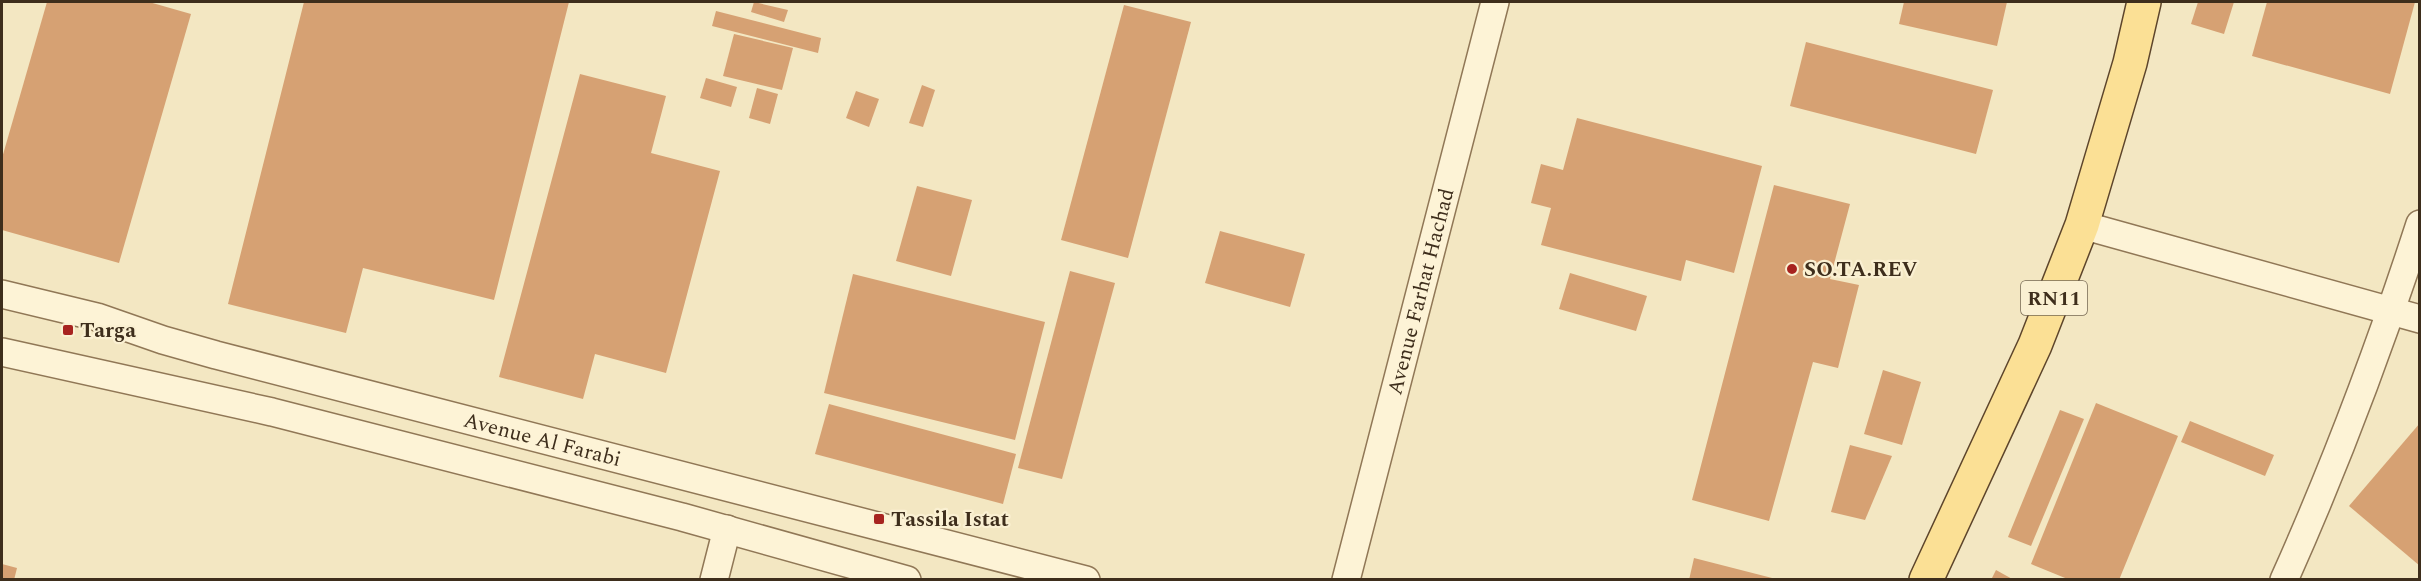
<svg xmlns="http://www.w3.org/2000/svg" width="2421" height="581" font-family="Spectral,serif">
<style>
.building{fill:#d6a173}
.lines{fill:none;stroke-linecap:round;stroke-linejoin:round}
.minor-casing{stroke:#907756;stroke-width:30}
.major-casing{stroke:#5d452b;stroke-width:36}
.minor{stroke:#fdf3d6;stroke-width:27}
.major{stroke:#fbe095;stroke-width:33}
.poi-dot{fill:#a7231f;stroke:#faf0d2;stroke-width:2}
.labels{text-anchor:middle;stroke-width:4.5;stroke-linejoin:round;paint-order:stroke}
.shield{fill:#faf0d2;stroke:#766853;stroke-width:1.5}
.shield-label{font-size:20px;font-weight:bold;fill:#3e2e1c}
.poi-label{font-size:21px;font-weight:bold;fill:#3e2e1c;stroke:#faf0d2;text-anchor:start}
.street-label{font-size:21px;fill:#3e2e1c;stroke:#faf0d2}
</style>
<rect width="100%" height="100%" fill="#f3e7c2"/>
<g class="building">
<path d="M47 2H149L191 14 119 263 2 230V158Z"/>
<path d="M304 2H569L494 300 363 268 346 333 228 304Z"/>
<path d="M754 2 788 10 784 22 751 12Z"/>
<path d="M1904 2H2007L1997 46 1899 24Z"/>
<path d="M2198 2H2234L2224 34 2191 24Z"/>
<path d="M2267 2H2415L2390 94 2252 56Z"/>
<path d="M1124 5 1191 22 1128 258 1061 240Z"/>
<path d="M716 11 821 38 818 53 712 26Z"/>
<path d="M734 34 793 48 782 90 723 76Z"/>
<path d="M1806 42 1993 90 1976 154 1790 106Z"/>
<path d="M580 74 666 96 651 153 720 171 666 373 595 354 583 399 499 377Z"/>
<path d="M706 78 737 87 731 107 700 98Z"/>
<path d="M922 85 935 90 923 127 909 123Z"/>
<path d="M757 88 778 94 770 124 749 118Z"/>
<path d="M856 91 879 99 869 127 846 118Z"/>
<path d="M1577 118 1762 166 1734 273 1686 260 1681 281 1541 245 1551 208 1531 203 1541 164 1563 170Z"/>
<path d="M1774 185 1850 204 1830 279 1859 285 1838 368 1813 362 1769 521 1692 500Z"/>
<path d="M917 186 972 200 951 276 896 261Z"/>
<path d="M1220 231 1305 254 1290 307 1205 283Z"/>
<path d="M1070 271 1115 283 1062 479 1018 468Z"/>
<path d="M1570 273 1647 296 1636 331 1559 309Z"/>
<path d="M853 274 1045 322 1015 440 824 393Z"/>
<path d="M1883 370 1921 382 1902 445 1864 434Z"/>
<path d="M2096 403 2178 436 2119 580H2070L2031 564Z"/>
<path d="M829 404 1016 454 1003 504 815 454Z"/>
<path d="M2060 410 2084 419 2031 546 2008 537Z"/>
<path d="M2190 421 2274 455 2265 476 2181 442Z"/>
<path d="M2420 423V566L2349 506Z"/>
<path d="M1850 445 1892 456 1865 520 1831 512Z"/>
<path d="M1694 558 1776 579V580H1689Z"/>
<path d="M2 564 17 568 14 580H2Z"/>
<path d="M1996 570 2014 580H1991Z"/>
</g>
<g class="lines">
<g class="minor-casing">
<g id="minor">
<path d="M2082 225 2420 319"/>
<path id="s1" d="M2 294 97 317 163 340 216 355 1086 580"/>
<path d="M2 352 272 412 682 517 907 580"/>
<path d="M714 580 727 529"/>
<path id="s2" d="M1346 580 1495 2"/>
<path d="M2284 580C2336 464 2381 344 2420 224"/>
</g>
</g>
<g class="major-casing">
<path id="major" d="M1926 580 2035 345 2082 225 2130 63 2144 2"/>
</g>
<use href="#minor" class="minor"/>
<use href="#major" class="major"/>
</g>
<g class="poi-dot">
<circle cx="1792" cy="269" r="6"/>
<rect x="62" y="324" width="12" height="12" rx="3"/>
<rect x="873" y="513" width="12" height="12" rx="3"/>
</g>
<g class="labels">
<rect class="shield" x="2021" y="281" width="66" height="34" rx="4.5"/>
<g class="shield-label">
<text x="2054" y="305">RN11</text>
</g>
<g class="poi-label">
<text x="1804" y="276">SO.TA.REV</text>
<text x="80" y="337">Targa</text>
<text x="891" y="526">Tassila Istat</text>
</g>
<g class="street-label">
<text dy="7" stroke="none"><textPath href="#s2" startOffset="298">Avenue Farhat Hachad</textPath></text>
<text dy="7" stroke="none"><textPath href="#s1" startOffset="560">Avenue Al Farabi</textPath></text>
</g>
</g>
<rect width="2421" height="581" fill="none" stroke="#3e2e1c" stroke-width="6"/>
</svg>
